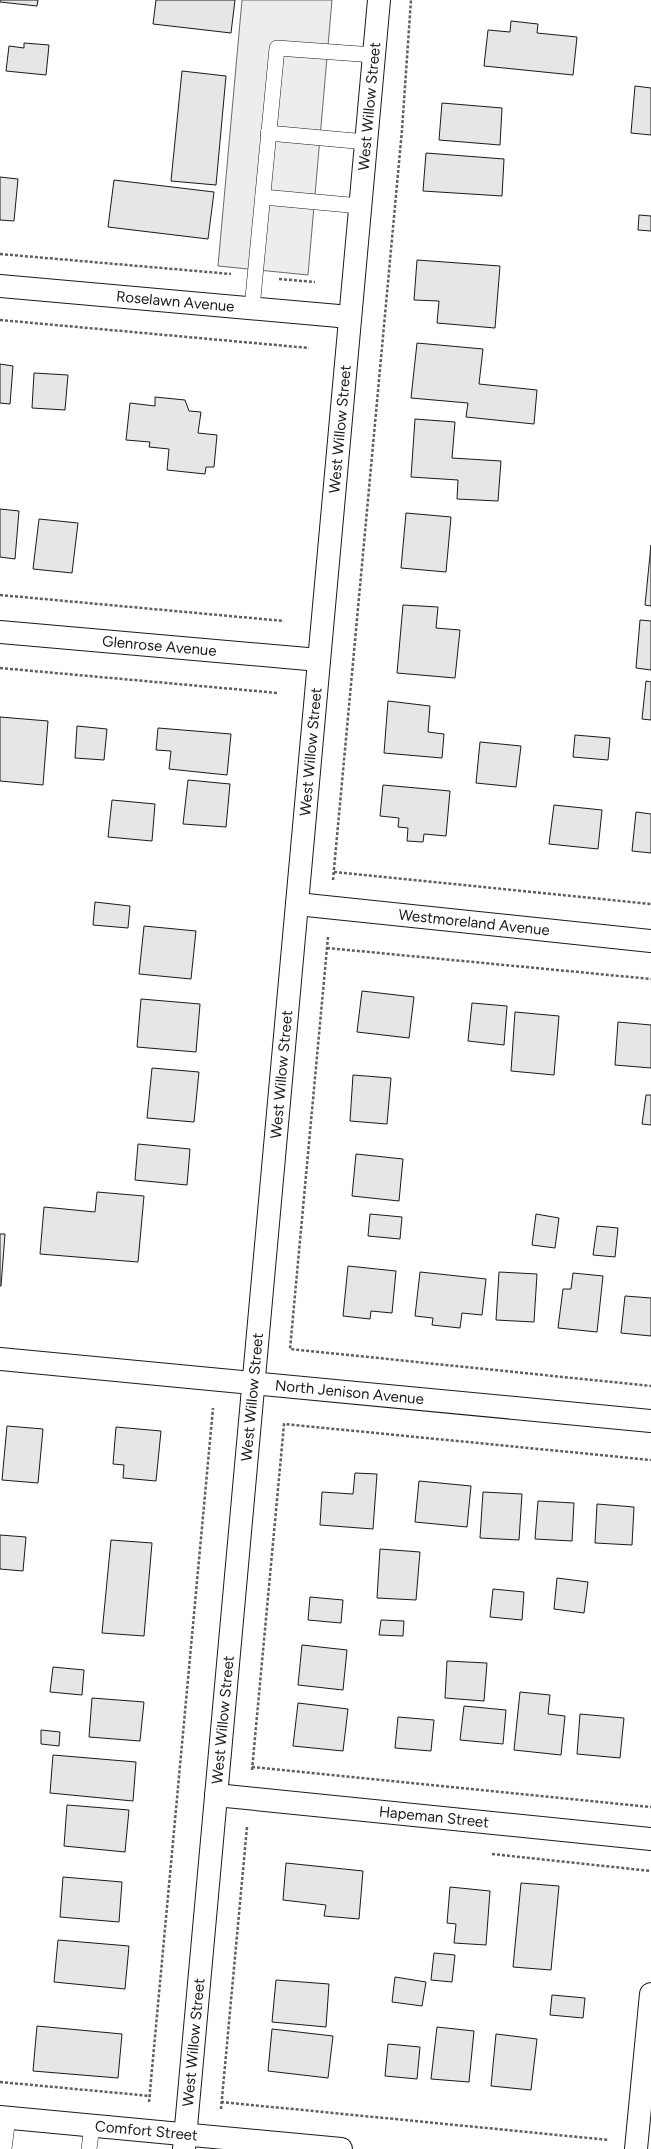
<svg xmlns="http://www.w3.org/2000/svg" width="651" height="2149" font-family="Figtree,sans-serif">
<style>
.parking{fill:#ededed;stroke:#6a6a6a}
.building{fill:#e6e6e6;stroke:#1a1a1a}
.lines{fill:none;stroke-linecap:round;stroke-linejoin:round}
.lane-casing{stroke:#1a1a1a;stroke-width:16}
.street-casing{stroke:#1a1a1a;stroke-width:24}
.secondary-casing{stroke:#1a1a1a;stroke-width:24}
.path{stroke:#5f5f5f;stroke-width:2.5;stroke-dasharray:3 2;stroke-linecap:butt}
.lane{stroke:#fff;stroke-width:15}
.street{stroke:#fff;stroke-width:22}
.secondary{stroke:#fff;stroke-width:22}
.labels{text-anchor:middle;stroke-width:3;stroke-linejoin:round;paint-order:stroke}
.street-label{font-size:15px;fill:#1a1a1a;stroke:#fff}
</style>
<rect width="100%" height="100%" fill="#fff"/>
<path class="parking" d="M242 0H332L308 275 218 266Z"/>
<g class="building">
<path d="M0 0H38L37 6 0 2Z"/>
<path d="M156 0H235L231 33 153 24Z"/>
<path d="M511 21 538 24 537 33 577 37 573 75 484 66 488 30 510 32Z"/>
<path d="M24 43 49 45 46 75 6 71 9 46 24 48Z"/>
<path d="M182 71 226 76 216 185 171 181Z"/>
<path d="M635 86 651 88V135L631 133Z"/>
<path d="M442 103 502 108 500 145 439 140Z"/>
<path d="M426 153 504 159 502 196 423 191Z"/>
<path d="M0 177 18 179 14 221 0 220Z"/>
<path d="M114 180 214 192 208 239 108 227Z"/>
<path d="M639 215 651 216V231L638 230Z"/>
<path d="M417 260 500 266 495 328 437 323 439 301 414 300Z"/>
<path d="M417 343 483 349 479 384 537 390 534 424 466 417 468 403 411 398Z"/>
<path d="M0 364 13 366 10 404 0 403Z"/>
<path d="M34 373 68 375 65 410 32 408Z"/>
<path d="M155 397 185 400 189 411 201 412 198 433 217 435 214 467H206L205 474 167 470 169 449 149 447 150 442 126 440 130 403 155 406Z"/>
<path d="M415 419 455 422 452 458 501 461 498 501 457 499 458 480 411 477Z"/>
<path d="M0 509 19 511 15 559 0 557Z"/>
<path d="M406 513 451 517 446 572 401 568Z"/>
<path d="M39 519 78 523 72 573 33 569Z"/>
<path d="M651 545V606L645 605Z"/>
<path d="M403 605 438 607 436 628 460 630 455 678 397 673Z"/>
<path d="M640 620 651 621V670L636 668Z"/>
<path d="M646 681 651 682V720L642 719Z"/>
<path d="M388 701 430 706 428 732 444 734 442 758 384 753Z"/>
<path d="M0 717 48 721 43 785 0 781Z"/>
<path d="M77 726 107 729 104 760 75 758Z"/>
<path d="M158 728 231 734 227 775 169 769 171 751 156 750Z"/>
<path d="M575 735 610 738 608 760 573 757Z"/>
<path d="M480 742 521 746 516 787 476 783Z"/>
<path d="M188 780 230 784 226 827 183 824Z"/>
<path d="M383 785 450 791 446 836 424 834 423 842 407 841 408 828 398 827 399 818 380 816Z"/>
<path d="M112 800 155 804 152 841 108 837Z"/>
<path d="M554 805 602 810 598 849 549 844Z"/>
<path d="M636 812 651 814V853L632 851Z"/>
<path d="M95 902 130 906 128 928 93 925Z"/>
<path d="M144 926 196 931 191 979 139 974Z"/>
<path d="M362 991 414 997 409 1038 357 1032Z"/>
<path d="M141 999 200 1004 196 1052 137 1047Z"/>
<path d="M472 1003 507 1006 504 1045 468 1041Z"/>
<path d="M515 1012 559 1016 554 1075 511 1071Z"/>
<path d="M618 1022 651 1025V1068L615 1065Z"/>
<path d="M152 1068 199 1072 194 1122 147 1118Z"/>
<path d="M353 1075 391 1078 387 1124 350 1121Z"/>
<path d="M646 1095H651V1125L642 1124Z"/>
<path d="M138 1144 190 1149 187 1185 135 1180Z"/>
<path d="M356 1154 403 1159 399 1201 352 1196Z"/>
<path d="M97 1192 144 1196 138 1262 40 1254 44 1207 95 1212Z"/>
<path d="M370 1214 402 1217 400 1239 368 1236Z"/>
<path d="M536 1214 559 1218 555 1248 532 1245Z"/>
<path d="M597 1226 618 1228 615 1257 593 1255Z"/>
<path d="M0 1234H5L1 1286H0Z"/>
<path d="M348 1266 396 1271 392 1313 371 1311 370 1319 343 1316Z"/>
<path d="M420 1272 486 1279 482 1315 462 1313 460 1328 432 1325 433 1318 415 1316Z"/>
<path d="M499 1272 537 1274 534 1322 496 1320Z"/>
<path d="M573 1273 603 1276 597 1332 558 1328 563 1289H571Z"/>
<path d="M625 1296 651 1298V1336L621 1333Z"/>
<path d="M7 1426 43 1429 38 1483 2 1480Z"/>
<path d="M116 1427 161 1431 156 1481 123 1478 124 1465 113 1464Z"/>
<path d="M355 1473 377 1474 373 1529 320 1525 322 1492 353 1494Z"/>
<path d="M419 1481 471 1486 467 1527 415 1522Z"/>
<path d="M483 1492 522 1494 519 1540 480 1538Z"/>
<path d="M538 1501 574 1503 572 1541 535 1539Z"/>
<path d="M597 1504 634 1507 632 1545 595 1543Z"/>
<path d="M0 1535 26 1537 23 1571 0 1569Z"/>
<path d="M111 1540 152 1543 144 1636 102 1633Z"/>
<path d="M380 1549 420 1552 416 1600 377 1598Z"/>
<path d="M557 1578 588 1582 584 1613 554 1609Z"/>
<path d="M493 1589 524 1592 522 1620 490 1617Z"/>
<path d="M310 1597 343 1600 341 1623 308 1620Z"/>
<path d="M381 1620 404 1621 403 1636 379 1635Z"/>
<path d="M302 1645 347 1650 343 1690 298 1685Z"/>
<path d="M447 1661 487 1663 484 1701 445 1698Z"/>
<path d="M53 1667 84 1670 82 1695 50 1692Z"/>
<path d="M520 1692 550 1695 548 1714 565 1716 561 1755 514 1750Z"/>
<path d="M92 1698 144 1702 140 1741 89 1737Z"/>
<path d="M298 1703 348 1709 343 1751 293 1746Z"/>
<path d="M464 1706 506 1710 503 1744 460 1740Z"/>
<path d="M580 1714 624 1718 620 1758 577 1754Z"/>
<path d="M398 1717 434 1720 431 1751 395 1748Z"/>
<path d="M41 1730 60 1732 59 1746 41 1744Z"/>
<path d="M53 1755 136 1762 133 1801 50 1793Z"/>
<path d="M67 1805 129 1810 125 1852 64 1846Z"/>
<path d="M286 1863 363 1871 359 1919 324 1916 326 1905 283 1900Z"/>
<path d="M63 1877 122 1882 119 1922 60 1917Z"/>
<path d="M521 1883 559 1886 551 1970 513 1967Z"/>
<path d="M450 1887 490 1891 486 1945 454 1943 456 1924 447 1923Z"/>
<path d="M58 1940 129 1946 125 1989 54 1982Z"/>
<path d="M434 1953 455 1955 452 1982 431 1980Z"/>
<path d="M395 1977 426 1982 422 2006 392 2002Z"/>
<path d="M276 1980 329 1984 326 2027 272 2022Z"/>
<path d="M552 1995 585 1998 583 2018 550 2015Z"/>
<path d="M37 2026 122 2034 118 2078 33 2071Z"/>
<path d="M437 2027 474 2031 469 2082 431 2079Z"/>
<path d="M272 2029 333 2036 328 2078 268 2071Z"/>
<path d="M496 2034 537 2039 531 2090 491 2086Z"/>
<path d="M388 2044 420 2047 417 2079 385 2076Z"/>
</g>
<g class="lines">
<g class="lane-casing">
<g id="lane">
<path d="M268 133 366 142"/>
<path d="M263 197 360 206"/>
<path d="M252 308 277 48 374 55"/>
<path d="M4 2149 8 2117"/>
<path d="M89 2149 92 2126"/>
</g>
</g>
<g class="street-casing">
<g id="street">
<path id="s1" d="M0 286 350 317"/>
<path id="s2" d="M0 632 319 660"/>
<path id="s3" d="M297 904 651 941"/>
<path id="s4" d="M0 1359 651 1421"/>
<path id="s5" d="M216 1795 651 1839"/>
<path id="s6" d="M0 2117 341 2149"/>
<path d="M636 2149 651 1994"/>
</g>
</g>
<g class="secondary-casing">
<g id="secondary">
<path id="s7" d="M184 2149 379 0"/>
</g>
</g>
<g class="path">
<path d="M0 254 231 274"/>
<path d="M279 279 315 282"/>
<path d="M0 320 309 348"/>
<path d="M0 595 284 621"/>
<path d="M0 668 278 693"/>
<path d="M334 872 651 904"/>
<path d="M333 880 402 130 411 0"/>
<path d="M328 937 290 1349 651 1386"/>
<path d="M327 948 651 979"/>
<path d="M252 1767 651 1807"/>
<path d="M252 1770 284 1424 651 1460"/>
<path d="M492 1854 651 1871"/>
<path d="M0 2082 151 2096"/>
<path d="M149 2102 213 1408"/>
<path d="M221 2102 609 2140"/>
<path d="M221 2109 247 1827"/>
</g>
<use href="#lane" class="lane"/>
<use href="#street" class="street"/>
<use href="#secondary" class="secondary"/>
</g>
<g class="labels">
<g class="street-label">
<text dy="5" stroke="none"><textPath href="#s7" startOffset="2051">West Willow Street</textPath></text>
<text dy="5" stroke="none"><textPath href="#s1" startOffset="176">Roselawn Avenue</textPath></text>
<text dy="5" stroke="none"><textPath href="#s7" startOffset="1727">West Willow Street</textPath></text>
<text dy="5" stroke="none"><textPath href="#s2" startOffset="160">Glenrose Avenue</textPath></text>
<text dy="5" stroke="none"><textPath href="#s7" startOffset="1403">West Willow Street</textPath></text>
<text dy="5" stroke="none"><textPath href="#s3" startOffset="178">Westmoreland Avenue</textPath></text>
<text dy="5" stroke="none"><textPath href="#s7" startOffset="1079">West Willow Street</textPath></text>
<text dy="5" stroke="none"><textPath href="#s4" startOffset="351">North Jenison Avenue</textPath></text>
<text dy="5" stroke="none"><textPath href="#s7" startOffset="755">West Willow Street</textPath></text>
<text dy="5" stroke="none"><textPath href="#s7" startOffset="431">West Willow Street</textPath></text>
<text dy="5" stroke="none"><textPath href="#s5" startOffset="219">Hapeman Street</textPath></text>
<text dy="5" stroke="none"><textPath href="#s7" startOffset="107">West Willow Street</textPath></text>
<text dy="5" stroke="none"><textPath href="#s6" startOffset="147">Comfort Street</textPath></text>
</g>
</g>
</svg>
